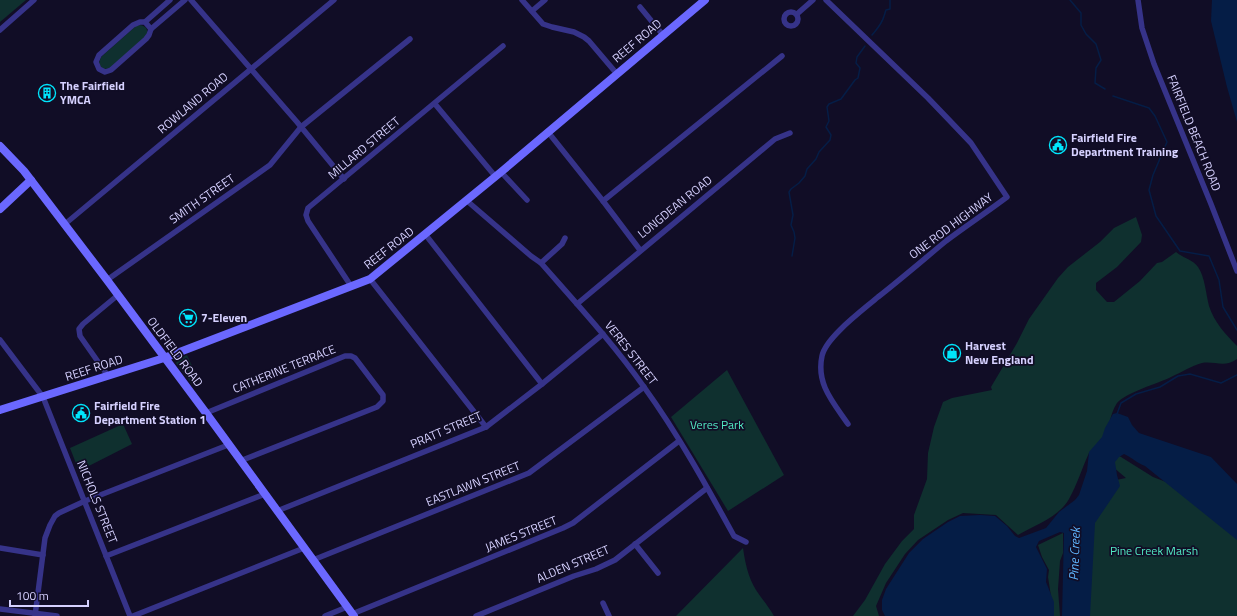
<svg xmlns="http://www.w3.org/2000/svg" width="1237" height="616" font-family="'Titillium Web',sans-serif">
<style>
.green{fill:#0f302f}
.water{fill:#051d46}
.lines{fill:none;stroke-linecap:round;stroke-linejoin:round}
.stream{stroke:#051d46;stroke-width:1.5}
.street{stroke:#363389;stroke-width:5.5}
.secondary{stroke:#6b68ff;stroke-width:8}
.labels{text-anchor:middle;stroke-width:3.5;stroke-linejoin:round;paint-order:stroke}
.street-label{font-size:12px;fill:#d6d1ff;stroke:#110d26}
.poi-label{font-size:12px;font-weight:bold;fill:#d6d1ff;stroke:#110d26;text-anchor:start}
.park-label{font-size:12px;fill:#52eac3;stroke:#110d26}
.water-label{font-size:13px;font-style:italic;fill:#5fb6ff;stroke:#110d26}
</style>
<rect width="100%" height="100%" fill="#110d26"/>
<g class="green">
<path d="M0 0H26L0 22Z"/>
<path d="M140 25C146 26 148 29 147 35L110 68 104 69 101 67 99 63 101 57 136 26Z"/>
<path d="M1136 217 1142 235 1141 242 1117 267 1096 283V290L1107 302H1114L1140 281 1157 263 1162 262 1176 252C1183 258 1192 259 1198 267 1205 277 1206 295 1209 306 1214 322 1226 335 1237 346V359C1225 368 1215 361 1202 363 1191 366 1182 372 1171 377 1159 383 1125 393 1117 403 1109 415 1108 433 1105 447L1153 477 1166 482 1237 537V616H1086L1092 520 1111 481 1126 478 1113 467 1089 453C1082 468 1077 485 1069 499 1059 517 1035 525 1018 535L996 515 963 513 948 520 918 540 905 554 886 583 876 606 879 616H853L865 600 885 564 902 541 914 529V515L927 479 928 453 934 427 943 402 952 398 992 390 991 387 1017 343 1029 319 1058 278 1068 267 1100 242 1114 228Z"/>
<path d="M187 355 199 381 192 384 176 363 179 359Z"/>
<path d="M727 370 784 475 728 511 671 417Z"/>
<path d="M123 424 132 444 79 471 70 448Z"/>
<path d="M1063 533V553L1060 561 1058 589 1060 616H1052L1053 609 1048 577 1049 570 1042 557 1038 545Z"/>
<path d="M743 548C745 562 748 577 756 590 762 599 769 607 774 616H676Z"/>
</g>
<g class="water">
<path d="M1212 0H1237V122L1227 87 1211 21Z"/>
<path d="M1117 413 1128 417 1132 425 1139 433 1211 457 1237 484V540L1145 466C1137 463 1131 457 1124 454L1119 457 1115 462 1117 475 1120 486 1095 523 1090 616H1062L1064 533 1060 532 1039 541 1036 547 1047 569 1046 582 1054 602V616H885L882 610V600L886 589 909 553 923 539 948 522 960 516 980 515 995 516 1007 526 1015 536 1019 538 1046 528 1059 512 1075 500 1079 495 1087 471 1089 452 1102 437 1105 428 1113 414Z"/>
</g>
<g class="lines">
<g class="stream">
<path d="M1070 0 1081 13V25L1086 34 1096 44 1101 60 1096 68 1095 83 1105 89"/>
<path d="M872 35C877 29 882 24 884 16 885 14 885 12 886 10L890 9V0"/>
<path d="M1113 96 1149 108 1155 116 1167 142 1153 175 1149 190 1156 216 1180 251 1209 256 1219 280 1223 307 1237 330"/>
<path d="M792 256 795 238 794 232 791 225 793 215 789 192 791 189 799 183 805 176 807 169 816 159 819 152 830 140 831 135 826 127 829 121 827 107 829 104 841 99 855 80 858 78 860 68 856 63 857 57 865 46"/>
<path d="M1117 414 1121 403 1136 394 1160 387 1178 376 1190 374 1221 383 1237 375"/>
</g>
<g class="street">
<path d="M191 0 297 122 344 179"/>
<path d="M522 0 543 24 552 27 574 32 584 37 589 41 617 74"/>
<path d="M826 0 928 98 951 122 971 143 1007 197C987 212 966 226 946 241 923 260 901 279 878 297 863 310 826 337 822 356 816 384 833 402 848 424"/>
<path d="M1138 0 1142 28 1154 64 1211 204 1237 271"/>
<path d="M640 7 663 35"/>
<path d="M532 11 545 0"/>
<circle cx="791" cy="19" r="7"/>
<path d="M797 14 813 0"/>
<path d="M140 22H145L151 29 149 35 146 39 111 70 105 72 99 69 96 62 99 55 133 25Z"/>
<path d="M145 22 170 0"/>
<path d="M151 29 185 0"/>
<path d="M0 30 34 0"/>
<path d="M435 104 495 176"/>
<path d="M548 132 603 201 640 250"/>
<path d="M501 172 527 200"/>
<path d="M466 200 531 256 541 263C576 303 613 343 644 387 678 434 706 485 734 536L746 542"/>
<path d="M603 201 782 56"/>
<path d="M65 224 334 0"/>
<path d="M425 234 542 384"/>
<path d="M541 263 562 244 565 238"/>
<path d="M370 279 486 427"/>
<path d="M107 280 270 165 301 127 410 39"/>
<path d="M351 286 308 221 306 215 308 208 503 46"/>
<path d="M577 304 775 139 790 133"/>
<path d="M0 340 43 397 130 616"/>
<path d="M108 376 80 336 79 329 83 324 118 295"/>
<path d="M206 413 345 356H351L355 358 383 395V401L377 407 240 461"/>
<path d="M277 511 486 427 542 384 603 334"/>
<path d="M635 544 658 573"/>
<path d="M0 548 43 555"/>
<path d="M106 556 265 494"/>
<path d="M313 560 529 473 644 387"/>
<path d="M603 603 609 616"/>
<path d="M0 609 57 616"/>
<path d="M352 614 563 528 573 523 679 441"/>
<path d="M35 616 45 538 50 525 55 516 59 513 85 501 228 445"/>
<path d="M133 616 304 548"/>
<path d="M325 616 347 607"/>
<path d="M476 616 574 576 596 569 615 560 707 488"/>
</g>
<g class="secondary">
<path d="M0 146 24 171 107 280 206 413 354 616"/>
<path d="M0 209 31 180"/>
<path d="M0 410 164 358 370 279 501 172 705 0"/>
</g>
</g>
<defs>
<g id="building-ring" transform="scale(0.9)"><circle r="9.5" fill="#110d26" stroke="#00e5fc" stroke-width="1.5"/><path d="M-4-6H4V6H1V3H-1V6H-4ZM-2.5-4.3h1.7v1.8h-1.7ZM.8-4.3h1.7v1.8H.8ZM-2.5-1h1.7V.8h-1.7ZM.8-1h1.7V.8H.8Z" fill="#00e5fc"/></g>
<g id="civic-ring" transform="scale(0.9)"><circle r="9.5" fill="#110d26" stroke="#00e5fc" stroke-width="1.5"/><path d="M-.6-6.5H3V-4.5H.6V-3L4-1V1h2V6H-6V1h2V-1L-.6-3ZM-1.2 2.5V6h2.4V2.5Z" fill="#00e5fc"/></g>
<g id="supermarket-ring" transform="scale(0.9)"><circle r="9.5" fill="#110d26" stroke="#00e5fc" stroke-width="1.5"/><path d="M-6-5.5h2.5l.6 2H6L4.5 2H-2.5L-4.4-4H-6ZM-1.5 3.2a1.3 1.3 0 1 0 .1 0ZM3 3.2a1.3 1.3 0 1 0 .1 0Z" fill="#00e5fc"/></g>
<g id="shop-ring" transform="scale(0.9)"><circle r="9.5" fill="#110d26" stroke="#00e5fc" stroke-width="1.5"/><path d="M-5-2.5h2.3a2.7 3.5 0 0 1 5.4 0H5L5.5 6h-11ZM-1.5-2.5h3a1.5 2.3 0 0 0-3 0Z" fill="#00e5fc"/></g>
</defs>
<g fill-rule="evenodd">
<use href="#building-ring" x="47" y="93"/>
<use href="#civic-ring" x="1058" y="145"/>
<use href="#supermarket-ring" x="188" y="318"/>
<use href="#shop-ring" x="952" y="353"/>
<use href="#civic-ring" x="81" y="413"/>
</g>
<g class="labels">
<g class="street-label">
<text transform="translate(637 41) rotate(-40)" y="4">REEF ROAD</text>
<text transform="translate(193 103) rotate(-40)" y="4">ROWLAND ROAD</text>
<text transform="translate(1194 133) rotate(68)" y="4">FAIRFIELD BEACH ROAD</text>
<text transform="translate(364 148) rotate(-40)" y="4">MILLARD STREET</text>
<text transform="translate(202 199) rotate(-35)" y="4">SMITH STREET</text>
<text transform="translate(675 207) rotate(-39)" y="4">LONGDEAN ROAD</text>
<text transform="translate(951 226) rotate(-37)" y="4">ONE ROD HIGHWAY</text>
<text transform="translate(389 248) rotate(-38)" y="4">REEF ROAD</text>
<text transform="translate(175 352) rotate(53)" y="4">OLDFIELD ROAD</text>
<text transform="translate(631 353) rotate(52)" y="4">VERES STREET</text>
<text transform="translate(94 368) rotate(-18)" y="4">REEF ROAD</text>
<text transform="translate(284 369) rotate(-22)" y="4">CATHERINE TERRACE</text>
<text transform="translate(446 430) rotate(-23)" y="4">PRATT STREET</text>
<text transform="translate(473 484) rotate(-22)" y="4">EASTLAWN STREET</text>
<text transform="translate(97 502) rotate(68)" y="4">NICHOLS STREET</text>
<text transform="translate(521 534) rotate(-22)" y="4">JAMES STREET</text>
<text transform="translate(573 564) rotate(-23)" y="4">ALDEN STREET</text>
</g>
<g class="poi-label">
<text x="60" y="90">The Fairfield<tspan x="60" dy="14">YMCA</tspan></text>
<text x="1071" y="142">Fairfield Fire<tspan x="1071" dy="14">Department Training</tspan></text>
<text x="201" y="322">7-Eleven</text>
<text x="965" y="350">Harvest<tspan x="965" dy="14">New England</tspan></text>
<text x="94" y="410">Fairfield Fire<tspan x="94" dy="14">Department Station 1</tspan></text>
</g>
<g class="park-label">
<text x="717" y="429">Veres Park</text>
<text x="1154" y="555">Pine Creek Marsh</text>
</g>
<g class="water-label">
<text transform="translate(1074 554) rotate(-88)" y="5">Pine Creek</text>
</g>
</g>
<path d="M10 600v6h78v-6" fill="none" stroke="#d6d1ff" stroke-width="2"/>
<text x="16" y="600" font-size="12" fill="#d6d1ff" stroke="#110d26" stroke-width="3" paint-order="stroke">100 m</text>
</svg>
